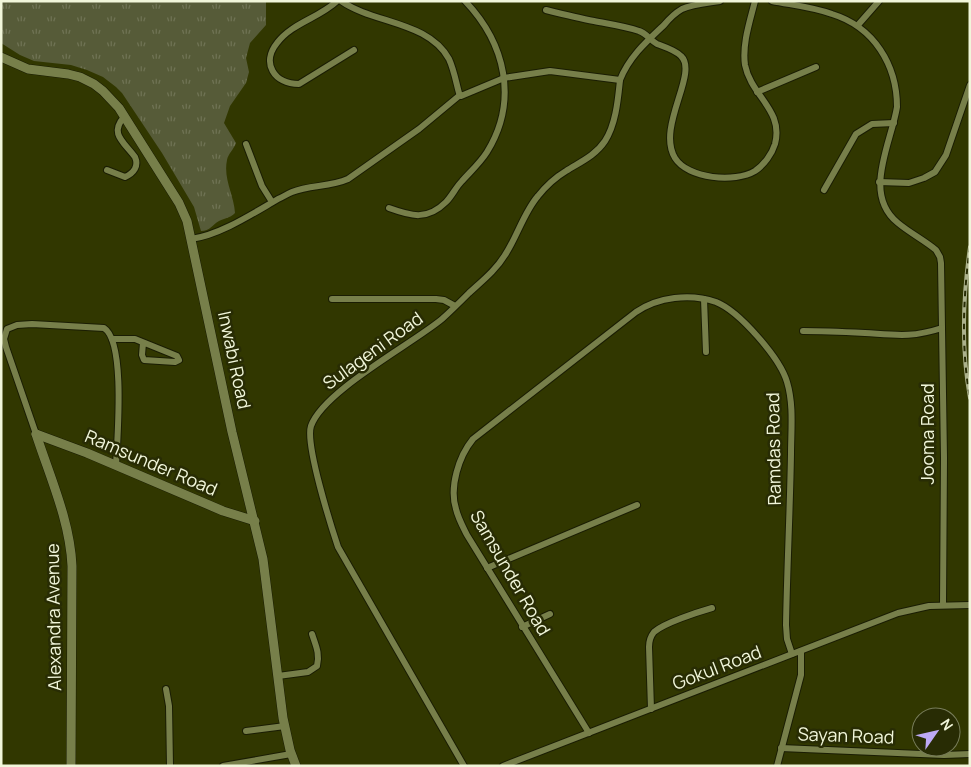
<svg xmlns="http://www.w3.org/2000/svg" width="971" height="767" font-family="Manrope,sans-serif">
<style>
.grass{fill:url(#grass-tufts)}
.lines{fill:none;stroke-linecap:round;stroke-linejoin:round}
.street-casing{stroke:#1a1d03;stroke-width:8}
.secondary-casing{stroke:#1a1d03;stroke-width:10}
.street{stroke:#777f4a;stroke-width:6}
.secondary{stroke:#777f4a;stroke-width:9}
.rail-casing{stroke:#acb28c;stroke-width:4}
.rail{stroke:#282c04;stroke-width:2;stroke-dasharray:5.5;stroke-linecap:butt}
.labels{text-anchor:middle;stroke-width:5;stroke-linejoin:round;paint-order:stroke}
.street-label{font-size:18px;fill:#f1f6da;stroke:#282c04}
</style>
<defs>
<pattern id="grass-tufts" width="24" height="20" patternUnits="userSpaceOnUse" patternTransform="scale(1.25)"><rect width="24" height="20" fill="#565b38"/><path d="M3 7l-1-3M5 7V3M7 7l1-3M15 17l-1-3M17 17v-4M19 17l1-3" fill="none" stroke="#6f7354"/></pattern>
</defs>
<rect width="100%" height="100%" fill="#313700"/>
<path class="grass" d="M1 1H266V25L250 43 246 58 249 72 246 83 230 106 224 123 236 143C234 149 228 154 227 160 223 179 234 195 235 213 230 218 225 218 219 221 212 225 210 231 201 231L194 207 162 153 122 93 116 87 103 77 87 70 71 65 34 61 20 55 1 43Z"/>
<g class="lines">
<g class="street-casing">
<g id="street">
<path d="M337 1C319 18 292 23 277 43 261 63 274 84 299 84L354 50"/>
<path d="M341 1C374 24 428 21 449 59 454 70 456 82 459 93L461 96 504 78 550 71 620 80"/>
<path d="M772 1C792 5 813 7 832 14 874 27 897 65 897 107 891 144 862 194 898 223 910 233 924 240 936 250L940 257 941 263 944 458 943 605"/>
<path d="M546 10C562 14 578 18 594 21 609 24 625 26 639 31 646 33 650 40 657 44 665 47 675 50 681 56 699 73 656 127 675 158 688 179 735 183 755 171 764 165 772 154 775 144 784 110 751 96 745 65 742 44 750 21 755 1"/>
<path d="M858 25 879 1"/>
<path d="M757 92 816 67"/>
<path d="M246 144 262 186 272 202"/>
<path d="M107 170 125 177C134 173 139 166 135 157 124 142 109 134 124 117"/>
<path d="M879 182 909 183 924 178 935 172 946 155 970 85"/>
<path d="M824 190 856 134 872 124 894 123"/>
<path d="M389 208C411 216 427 221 446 202 452 196 456 187 462 181 471 171 480 163 487 152 519 100 505 43 465 1"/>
<path d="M191 239C220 235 252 214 278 199 283 197 287 194 292 192 310 185 330 187 348 179L419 129 460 95"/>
<path d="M332 299H436L444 300 455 306"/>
<path d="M704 299 706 352"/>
<path d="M803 331C824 331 845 332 865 333 896 335 911 338 942 328"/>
<path d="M112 339H135L177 356 179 360 175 362 144 360 142 355 143 343"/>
<path d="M36 434 6 347 4 339 7 329 17 325 32 324 104 328C126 342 117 440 116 466"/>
<path d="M487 568 637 505"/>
<path d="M522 627 550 614"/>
<path d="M278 676 308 672 317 666C320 654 316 646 312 634"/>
<path d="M166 689 169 706 170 766"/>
<path d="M651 709 649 647C649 641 650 637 654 632 664 623 698 612 712 608"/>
<path d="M246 731 285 726"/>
<path d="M589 733 467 535C463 527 458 518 456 509 449 487 459 456 473 439L636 312C658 297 690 293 716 302 739 311 780 358 787 382 794 405 791 431 791 454 790 511 787 568 786 625L787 639 792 654"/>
<path d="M781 748 944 755 970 754"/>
<path d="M223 766 291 754"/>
<path d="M464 766 338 547C331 526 305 444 311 426 323 391 412 344 442 319 451 311 460 302 469 293 482 281 496 270 505 255 517 237 524 212 538 196 546 186 556 177 566 171 580 162 595 156 605 141 616 124 618 99 620 80 629 57 647 41 664 25 669 19 675 13 682 9 693 4 708 3 720 1"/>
<path d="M503 766 898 613 929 606 970 605"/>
<path d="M777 766 801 675V651"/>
</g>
</g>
<g class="secondary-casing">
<g id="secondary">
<path d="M1 57 28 69 68 74 80 77 94 84 103 91 119 108 179 203 187 221 232 432 263 559 283 718 290 750 296 766"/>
<path d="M36 434C50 477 70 521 72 566L71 766"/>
<path d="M36 434 87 453 223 511 255 521"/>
</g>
</g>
<use href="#street" class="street"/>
<use href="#secondary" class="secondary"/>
<g class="rail-casing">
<path id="rail" d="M970 247C963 296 961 349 970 398"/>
</g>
<use href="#rail" class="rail"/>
</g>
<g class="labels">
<g class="street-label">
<text transform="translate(373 351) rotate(-36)" y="6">Sulageni Road</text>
<text transform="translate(234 360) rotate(78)" y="6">Inwabi Road</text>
<text transform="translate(928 434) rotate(-90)" y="6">Jooma Road</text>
<text transform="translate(774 449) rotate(-91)" y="6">Ramdas Road</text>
<text transform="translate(151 463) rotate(23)" y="6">Ramsunder Road</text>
<text transform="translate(510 573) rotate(60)" y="6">Samsunder Road</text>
<text transform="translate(54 617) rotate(-91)" y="6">Alexandra Avenue</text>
<text transform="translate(717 668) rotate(-21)" y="6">Gokul Road</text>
<text transform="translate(846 736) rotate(2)" y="6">Sayan Road</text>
</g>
</g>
<rect width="971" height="767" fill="none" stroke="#f1f6da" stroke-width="5"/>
<g transform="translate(936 732) rotate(56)"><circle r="24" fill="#282c04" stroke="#787d5a"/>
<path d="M0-4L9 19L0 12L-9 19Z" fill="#bda9f5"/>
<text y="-8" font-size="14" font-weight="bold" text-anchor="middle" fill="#f1f6da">N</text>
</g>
</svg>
